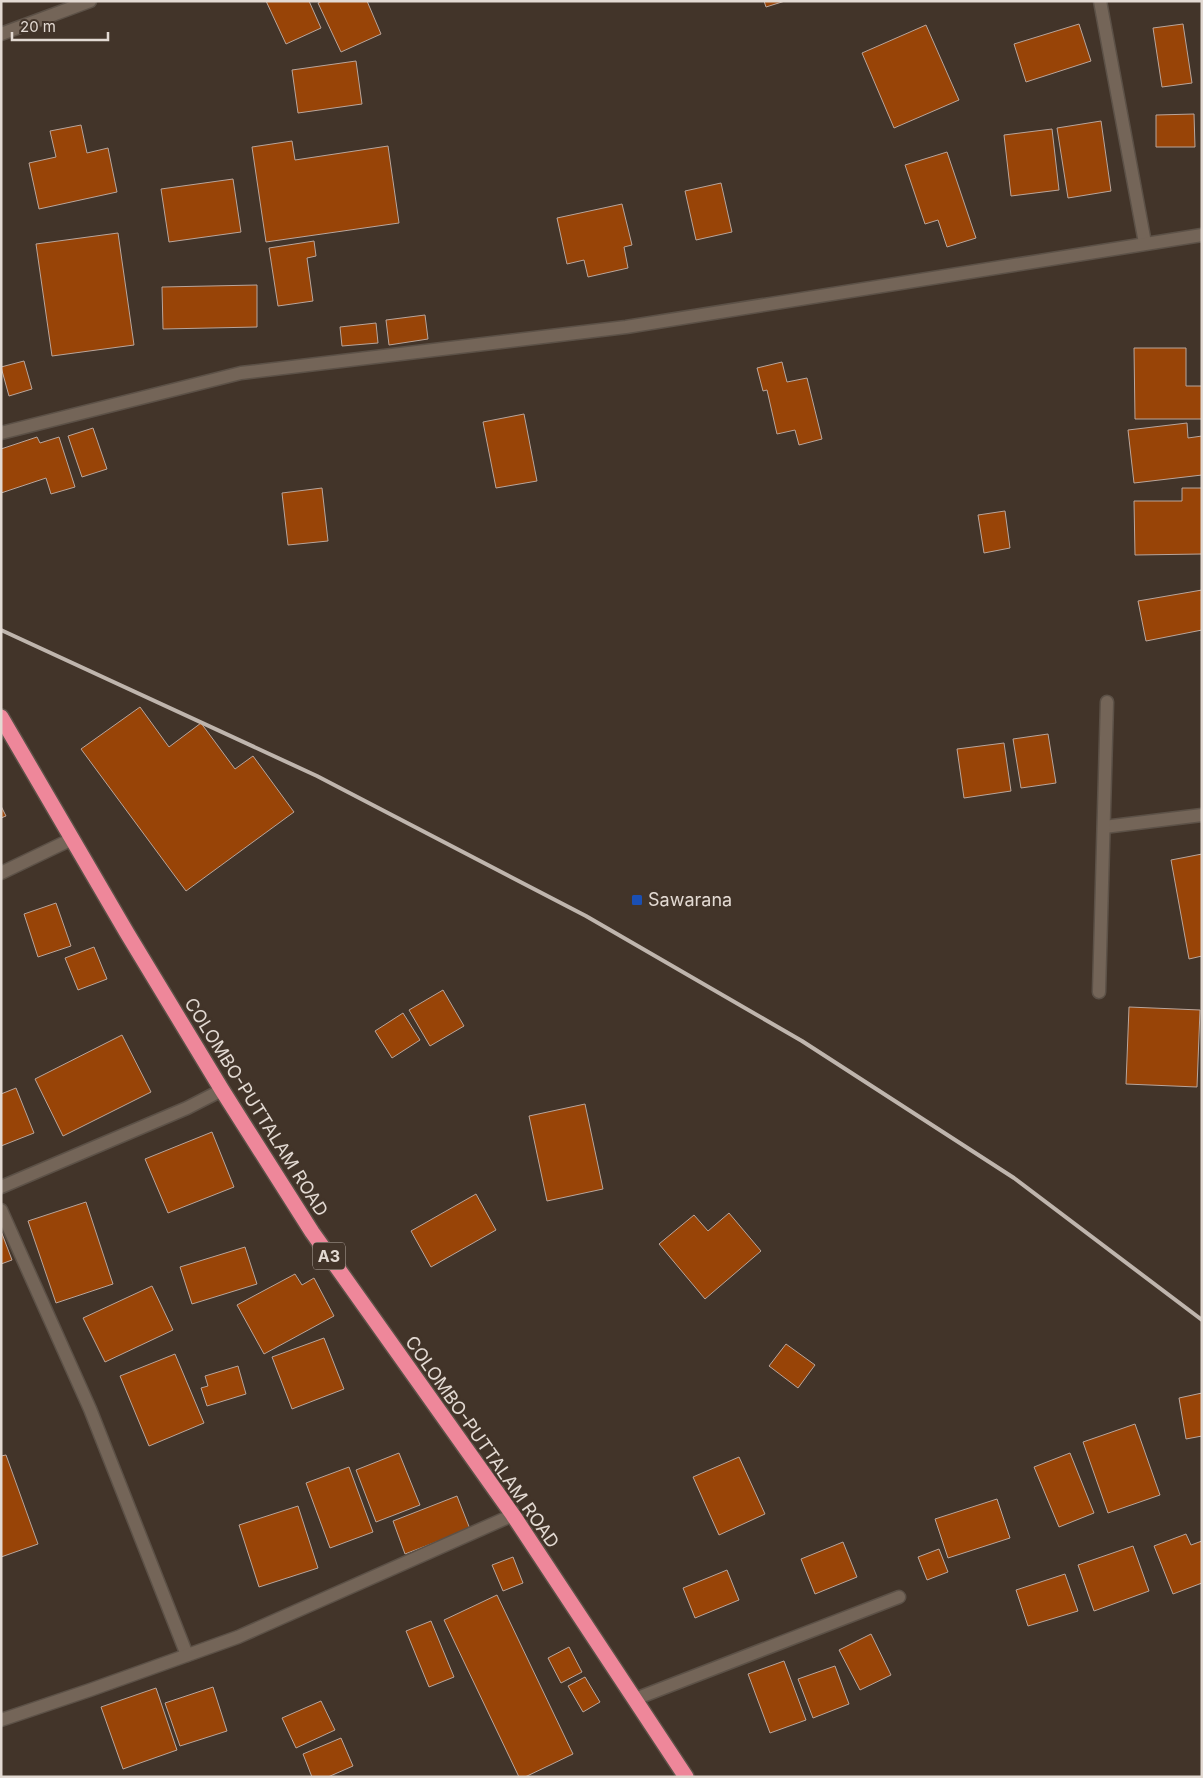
<svg xmlns="http://www.w3.org/2000/svg" width="1203" height="1778" font-family="Inter,sans-serif">
<style>
.building{fill:#984407;stroke:#b9a59b}
.lines{fill:none;stroke-linecap:round;stroke-linejoin:round}
.street-casing{stroke:#5c5147;stroke-width:15}
.highway-casing{stroke:#5c5147;stroke-width:18}
.street{stroke:#746558;stroke-width:12}
.highway{stroke:#ee879a;stroke-width:15}
.rail{stroke:#bfb5ad;stroke-width:4}
.transit-dot{fill:#1a4fb4;stroke:#423429;stroke-width:2}
.labels{text-anchor:middle;stroke-width:5;stroke-linejoin:round;paint-order:stroke}
.shield{fill:#423429;stroke:#b3a8a0;stroke-width:1}
.shield-label{font-size:16px;font-weight:bold;fill:#e3dad3}
.poi-label{font-size:18px;fill:#e3dad3;stroke:#423429;text-anchor:start}
.street-label{font-size:18px;fill:#e3dad3;stroke:#423429}
</style>
<rect width="100%" height="100%" fill="#423429"/>
<g class="building">
<path d="M266 1H309L321 28 286 44Z"/>
<path d="M322 1H367L381 34 341 52 318 3Z"/>
<path d="M764 1H785L766 7Z"/>
<path d="M1079 24 1091 61 1026 82 1014 44Z"/>
<path d="M1183 24 1192 83 1162 87 1153 28Z"/>
<path d="M926 25 959 100 894 128 862 53Z"/>
<path d="M356 61 362 104 298 113 292 70Z"/>
<path d="M1194 114 1195 147H1156V115Z"/>
<path d="M1101 121 1111 191 1068 198 1057 128Z"/>
<path d="M81 125 87 153 108 148 117 192 39 209 29 163 56 157 50 131Z"/>
<path d="M1052 129 1059 190 1011 196 1004 135Z"/>
<path d="M292 141 295 160 388 146 399 223 266 242 252 147Z"/>
<path d="M947 152 976 238 947 247 938 220 925 224 905 165Z"/>
<path d="M233 179 241 232 169 242 161 189Z"/>
<path d="M721 183 732 232 696 240 685 191Z"/>
<path d="M622 204 632 245 624 247 628 268 588 277 584 260 567 264 557 218Z"/>
<path d="M118 233 134 345 52 356 36 244Z"/>
<path d="M314 241 316 256 307 258 313 301 278 306 269 248Z"/>
<path d="M257 285V327L163 329 162 287Z"/>
<path d="M425 315 428 339 389 345 386 320Z"/>
<path d="M376 323 378 343 342 346 340 327Z"/>
<path d="M1134 348H1186V386H1202V419H1135Z"/>
<path d="M24 361 32 389 9 396 1 367Z"/>
<path d="M782 362 787 382 807 378 822 439 799 445 795 430 777 434 767 390 763 391 757 368Z"/>
<path d="M524 414 537 481 496 488 483 422Z"/>
<path d="M1187 423 1188 438 1202 436V475L1134 483 1128 430Z"/>
<path d="M93 428 107 469 82 477 68 436Z"/>
<path d="M37 437 40 443 59 437 75 487 51 494 46 478 1 493V449Z"/>
<path d="M322 488 328 541 288 545 282 493Z"/>
<path d="M1182 488H1202V554L1135 555 1134 501H1182Z"/>
<path d="M1005 511 1010 548 984 553 978 515Z"/>
<path d="M1202 590V630L1146 641 1138 601Z"/>
<path d="M140 707 169 747 201 723 235 769 253 756 294 812 186 891 81 749Z"/>
<path d="M1048 734 1056 783 1021 788 1013 739Z"/>
<path d="M1004 743 1011 791 964 798 957 749Z"/>
<path d="M1 806 6 816 1 818Z"/>
<path d="M1202 854V956L1189 959 1171 860Z"/>
<path d="M56 903 71 946 38 957 24 914Z"/>
<path d="M94 947 107 979 78 990 65 958Z"/>
<path d="M443 990 464 1026 430 1046 409 1010Z"/>
<path d="M1129 1007 1200 1010 1197 1087 1126 1084Z"/>
<path d="M403 1013 420 1040 392 1058 375 1031Z"/>
<path d="M122 1035 151 1092 63 1136 35 1079Z"/>
<path d="M16 1088 34 1133 1 1146V1094Z"/>
<path d="M585 1104 603 1189 547 1201 529 1116Z"/>
<path d="M212 1132 234 1187 168 1213 145 1159Z"/>
<path d="M476 1194 496 1230 431 1267 411 1231Z"/>
<path d="M86 1202 113 1284 56 1303 28 1221Z"/>
<path d="M729 1213 761 1251 705 1299 659 1244 694 1215 708 1231Z"/>
<path d="M1 1231 12 1260 1 1264Z"/>
<path d="M245 1247 257 1284 192 1304 180 1267Z"/>
<path d="M295 1274 302 1285 314 1278 334 1316 264 1354 237 1305Z"/>
<path d="M152 1286 173 1330 105 1362 83 1318Z"/>
<path d="M324 1338 344 1389 292 1409 272 1357Z"/>
<path d="M786 1344 815 1365 798 1388 769 1366Z"/>
<path d="M175 1354 204 1423 149 1446 120 1376Z"/>
<path d="M238 1366 246 1394 207 1406 201 1388 208 1386 205 1376Z"/>
<path d="M1202 1393V1436L1186 1439 1179 1398Z"/>
<path d="M1135 1424 1160 1495 1108 1513 1083 1442Z"/>
<path d="M399 1453 420 1505 376 1522 356 1470Z"/>
<path d="M1070 1453 1094 1513 1059 1527 1034 1467Z"/>
<path d="M6 1455 38 1544 1 1557V1456Z"/>
<path d="M739 1457 765 1514 719 1535 693 1477Z"/>
<path d="M349 1467 373 1532 330 1548 306 1483Z"/>
<path d="M457 1496 470 1529 405 1554 393 1521Z"/>
<path d="M997 1499 1010 1538 948 1558 935 1519Z"/>
<path d="M298 1506 318 1568 259 1587 239 1525Z"/>
<path d="M1186 1534 1191 1545 1202 1541V1583L1173 1594 1154 1546Z"/>
<path d="M843 1542 857 1577 815 1594 801 1559Z"/>
<path d="M1133 1546 1149 1591 1094 1611 1078 1565Z"/>
<path d="M939 1549 948 1572 927 1580 918 1557Z"/>
<path d="M513 1557 523 1583 503 1591 492 1565Z"/>
<path d="M727 1570 739 1600 695 1618 683 1588Z"/>
<path d="M1065 1574 1078 1611 1028 1626 1016 1590Z"/>
<path d="M497 1595 573 1754 525 1777H519L444 1620Z"/>
<path d="M431 1621 454 1677 429 1687 406 1631Z"/>
<path d="M871 1634 891 1675 860 1690 839 1650Z"/>
<path d="M569 1647 582 1672 561 1683 548 1658Z"/>
<path d="M784 1661 806 1720 770 1733 748 1674Z"/>
<path d="M835 1666 849 1704 813 1718 798 1679Z"/>
<path d="M585 1677 600 1702 583 1712 568 1686Z"/>
<path d="M213 1687 227 1731 180 1746 165 1703Z"/>
<path d="M156 1688 177 1750 123 1769 101 1707Z"/>
<path d="M321 1701 335 1730 296 1748 282 1718Z"/>
<path d="M341 1738 353 1766 328 1777H312L303 1754Z"/>
</g>
<g class="lines">
<g class="street-casing">
<g id="street">
<path d="M1100 1 1145 243"/>
<path d="M1 34 90 1"/>
<path d="M1 433 241 373 626 327 1202 235"/>
<path d="M1104 827 1202 815"/>
<path d="M1 873 72 839"/>
<path d="M1099 992 1107 702"/>
<path d="M1 1187 187 1108 222 1090"/>
<path d="M1 1210 90 1409 187 1655"/>
<path d="M635 1699 899 1597"/>
<path d="M1 1720 90 1690 238 1637 513 1515"/>
</g>
</g>
<g class="highway-casing">
<path id="highway" d="M1 717 127 933 222 1090 312 1232 513 1515 686 1777"/>
</g>
<use href="#street" class="street"/>
<use href="#highway" class="highway"/>
<path class="rail" d="M1 630 317 776 586 916 802 1041 1014 1178 1202 1320"/>
</g>
<rect class="transit-dot" x="631" y="894" width="12" height="12" rx="2.5"/>
<g class="labels">
<rect class="shield" x="313" y="1242.5" width="32" height="27" rx="4"/>
<g class="shield-label">
<text x="329" y="1262">A3</text>
</g>
<g class="poi-label">
<text x="648" y="906">Sawarana</text>
</g>
<g class="street-label">
<text transform="translate(256 1107) rotate(58)" y="6">COLOMBO-PUTTALAM ROAD</text>
<text transform="translate(482 1442) rotate(55)" y="6">COLOMBO-PUTTALAM ROAD</text>
</g>
</g>
<rect width="1203" height="1778" fill="none" stroke="#e3dad3" stroke-width="5"/>
<path d="M12 32v8h96v-8" fill="none" stroke="#e3dad3" stroke-width="2.5"/>
<text x="20" y="32" font-size="15" fill="#e3dad3" stroke="#423429" stroke-width="4" paint-order="stroke">20 m</text>
</svg>
